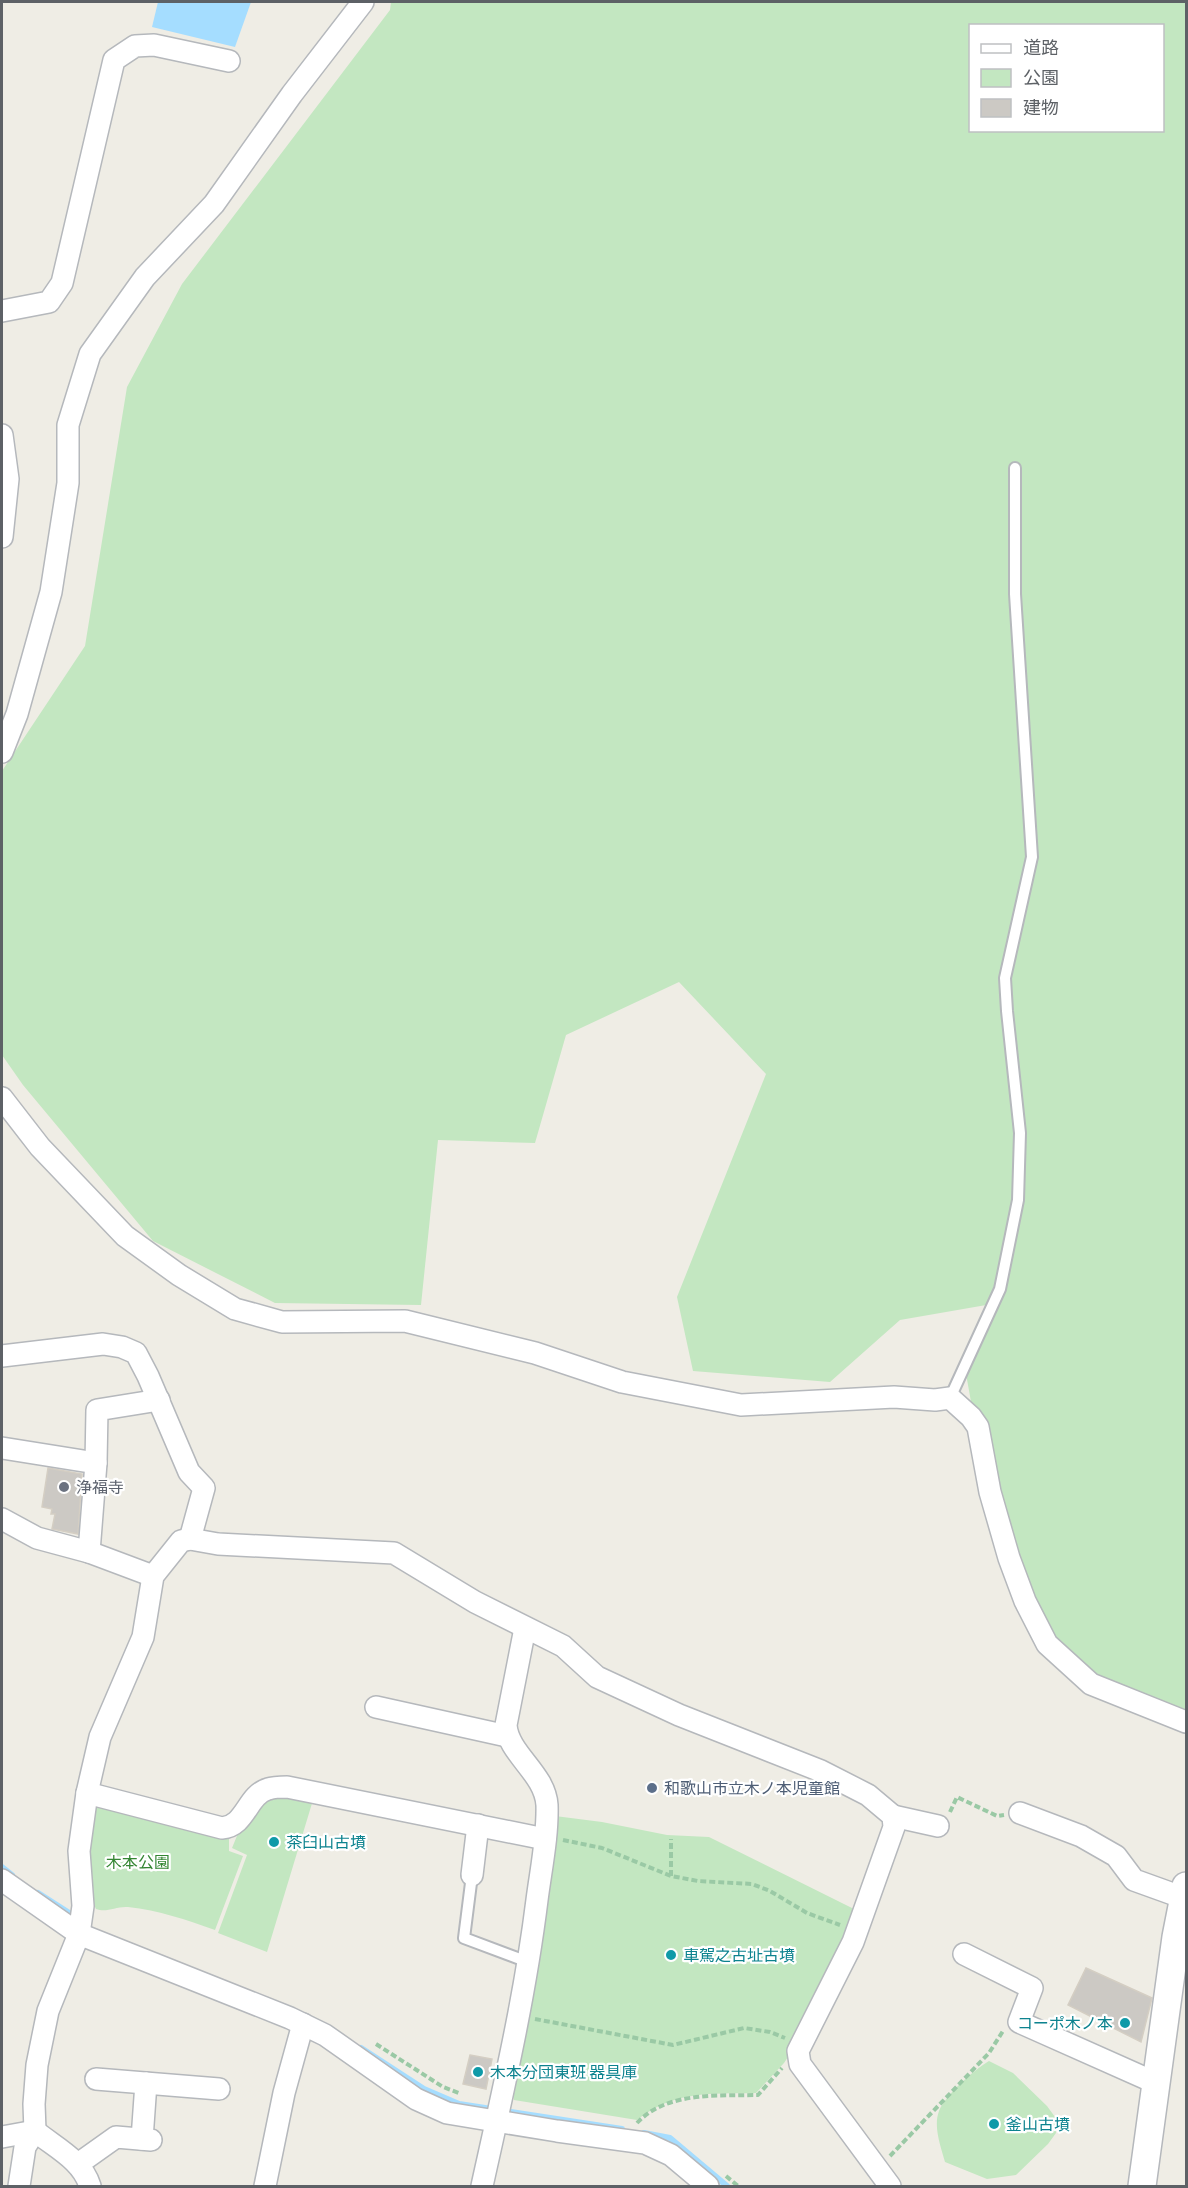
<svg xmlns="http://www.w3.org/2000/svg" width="1188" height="2188" font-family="Barlow,'Noto Sans JP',sans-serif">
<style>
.green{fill:#c3e7c1;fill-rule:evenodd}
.water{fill:#a5ddff}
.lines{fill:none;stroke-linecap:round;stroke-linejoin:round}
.stream{stroke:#a5ddff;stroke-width:6}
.building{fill:#ccc9c4;stroke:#d4cec3;stroke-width:1.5}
.service-casing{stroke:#b5b8bc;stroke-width:14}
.minor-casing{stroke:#b5b8bc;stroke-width:24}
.tertiary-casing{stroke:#b5b8bc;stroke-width:30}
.path{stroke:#9ac9a5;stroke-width:4;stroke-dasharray:6 3;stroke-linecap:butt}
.service{stroke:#fff;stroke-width:10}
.minor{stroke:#fff;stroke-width:21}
.tertiary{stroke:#fff;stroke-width:27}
.worship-dot{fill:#6b7280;stroke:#fff;stroke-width:2}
.service-dot{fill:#5c6f8a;stroke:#fff;stroke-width:2}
.culture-dot{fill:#0f9aa8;stroke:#fff;stroke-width:2}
.labels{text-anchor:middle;stroke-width:4.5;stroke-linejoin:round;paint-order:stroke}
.worship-label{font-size:16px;fill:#5b616d;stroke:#fff;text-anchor:start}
.service-label{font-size:16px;fill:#4e5e75;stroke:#fff;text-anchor:start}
.culture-label{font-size:16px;fill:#0d838f;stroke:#fff;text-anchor:start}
.park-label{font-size:16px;fill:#348633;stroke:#fff}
</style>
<rect width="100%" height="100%" fill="#efede5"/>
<g class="green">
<path d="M391 2H1186V1717L1094 1678 1068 1657 1031 1601 973 1413 963 1357 992 1304 900 1320 830 1382 693 1371 677 1297 766 1074 679 982 566 1035 535 1143 438 1140 421 1305 275 1303 153 1241 23 1085 2 1055V771L85 646 127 387 182 284 390 10ZM970 26H1162V130H970Z"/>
<path d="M272 1794 313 1800 267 1952 218 1933 247 1855 232 1848 241 1826Z"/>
<path d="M94 1802 229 1838V1851L243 1856 215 1930C186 1920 159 1910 128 1907 116 1906 107 1913 96 1909 80 1877 88 1835 94 1802Z"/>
<path d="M555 1816 602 1822 667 1835 709 1837 856 1910 850 1930 792 2051 784 2063 756 2093C710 2094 675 2090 637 2120L514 2100 512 2091Z"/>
<path d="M989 2061 1013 2073 1047 2106 1055 2117 1056 2133 1048 2144 1016 2175 987 2179 945 2162C941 2147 933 2127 939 2111 946 2094 973 2071 989 2061Z"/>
</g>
<path class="water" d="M158 2H251L235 47 152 27Z"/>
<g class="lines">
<g class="stream">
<path d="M2 1867 12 1875"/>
<path d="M38 1893 77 1918"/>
<path d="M361 2048 424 2089 459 2104 622 2129"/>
<path d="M644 2133 670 2138 727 2186"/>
</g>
</g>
<g class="building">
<path d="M48 1468 82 1474 78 1534 52 1529 55 1514H51L52 1509 42 1507Z"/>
<path d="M1086 1968 1152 1998 1141 2042 1068 2005Z"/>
<path d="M470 2055 492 2059 486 2089 463 2084Z"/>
</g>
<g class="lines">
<g class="service-casing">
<g id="service">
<path d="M950 1398 1000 1289 1018 1200 1020 1133 1007 1011 1005 978 1032 857 1015 594V468"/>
<path d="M472 1875 464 1938 528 1962"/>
</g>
</g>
<g class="minor-casing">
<g id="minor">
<path d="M2 311 49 302 62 283 114 60 135 46 154 45 229 61"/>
<path d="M2 435 8 479 2 537"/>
<path d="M2 752 17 714 51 592 68 483V425L90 354 145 277 214 204 292 94 363 2"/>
<path d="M2 1098 40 1147 125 1236 179 1275 235 1309 282 1322 405 1321 535 1353 622 1382 741 1405 894 1397 935 1400 950 1398 971 1417 978 1427 990 1492 1009 1558 1025 1601 1047 1644 1091 1684 1186 1722"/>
<path d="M2 1356 103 1344 122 1347 136 1353 148 1376 189 1472 204 1488 190 1539"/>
<path d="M2 1448 96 1463"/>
<path d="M2 1519 37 1538 89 1552 96 1463 97 1410 159 1400"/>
<path d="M89 1552 153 1576"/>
<path d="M376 1707 507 1736"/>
<path d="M87 1793 222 1828C246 1826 247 1795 268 1789 274 1787 281 1787 287 1787L545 1839"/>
<path d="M1020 1813 1081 1836 1116 1856 1134 1880 1184 1898"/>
<path d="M893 1816 938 1826"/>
<path d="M472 1875 478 1825"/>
<path d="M2 1880 79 1934 290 2018 325 2035 416 2099 447 2113 557 2131 645 2143 671 2155 708 2186"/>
<path d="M964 1954 1032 1988 1019 2022 1156 2083"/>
<path d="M96 2079 219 2089"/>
<path d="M2 2137 35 2131C56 2148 82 2160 90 2186"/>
<path d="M142 2139 146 2083"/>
<path d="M78 2164 116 2137 151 2140"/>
<path d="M19 2186 25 2147 35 2131 34 2104 37 2065 48 2011 79 1934 83 1906 79 1851 87 1793 100 1737 143 1637 153 1576 181 1541 190 1539 218 1544 394 1553 475 1602 563 1646 597 1677 679 1715 821 1771 868 1795 893 1816 894 1827 853 1942 798 2051 800 2064 890 2186"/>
<path d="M265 2186 284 2093 303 2024"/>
<path d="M482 2186C503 2091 525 1997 537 1900 541 1869 548 1836 547 1805 545 1773 508 1754 506 1725L525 1628"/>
</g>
</g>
<g class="tertiary-casing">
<path id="tertiary" d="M1142 2186 1176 1937 1186 1886"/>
</g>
<g class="path">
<path d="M950 1812 957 1797 997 1816 1004 1815"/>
<path d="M563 1840 602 1848 671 1876 698 1881 752 1884 770 1891 807 1913 840 1925"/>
<path d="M671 1876V1839"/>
<path d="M535 2019 673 2045 744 2028 770 2032 785 2038"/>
<path d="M376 2044 443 2087 459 2093"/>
<path d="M637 2123C667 2091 718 2096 758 2095L782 2068"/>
<path d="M890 2156 989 2053 1003 2031"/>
<path d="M726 2176 738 2186"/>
</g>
<use href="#service" class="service"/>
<use href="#minor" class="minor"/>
<use href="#tertiary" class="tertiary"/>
</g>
<circle class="worship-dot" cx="64" cy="1487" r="6"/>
<circle class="service-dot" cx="652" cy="1788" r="6"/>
<g class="culture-dot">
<circle cx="274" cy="1842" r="6"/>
<circle cx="671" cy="1955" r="6"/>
<circle cx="1125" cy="2023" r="6"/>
<circle cx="478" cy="2072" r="6"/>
<circle cx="994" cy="2124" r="6"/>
</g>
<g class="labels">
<g class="worship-label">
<text x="76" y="1493">浄福寺</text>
</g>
<g class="service-label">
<text x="664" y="1794">和歌山市立木ノ本児童館</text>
</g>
<g class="culture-label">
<text x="286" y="1848">茶臼山古墳</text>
<text x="683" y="1961">車駕之古址古墳</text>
<text x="1113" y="2029" text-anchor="end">コーポ木ノ本</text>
<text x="490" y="2078">木本分団東班 器具庫</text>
<text x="1006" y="2130">釜山古墳</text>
</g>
<g class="park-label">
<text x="138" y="1868">木本公園</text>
</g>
</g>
<rect width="1188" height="2188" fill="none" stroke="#5d6166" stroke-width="6"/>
<rect x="969" y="24" width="195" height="108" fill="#ffffff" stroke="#bec0c2" stroke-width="1.5"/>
<rect x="981" y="44" width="30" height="9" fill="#ffffff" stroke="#bec0c2" stroke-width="1.5"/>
<text x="1023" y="54" font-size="18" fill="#5d6166">道路</text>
<rect x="981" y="69" width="30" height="18" fill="#c3e7c1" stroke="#bec0c2" stroke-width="1.5"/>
<text x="1023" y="84" font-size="18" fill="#5d6166">公園</text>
<rect x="981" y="99" width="30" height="18" fill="#ccc9c4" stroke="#bec0c2" stroke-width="1.5"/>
<text x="1023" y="114" font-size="18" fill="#5d6166">建物</text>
</svg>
